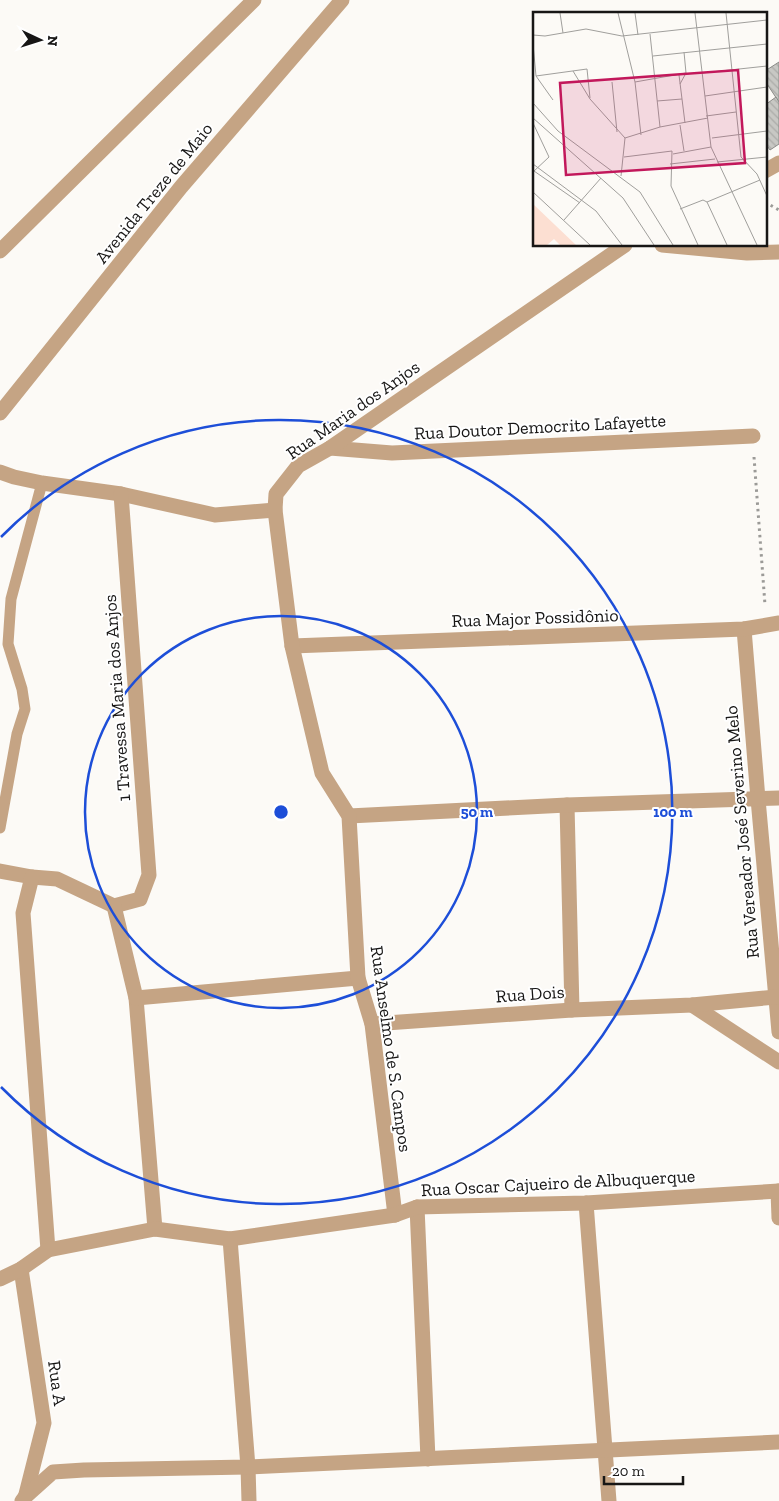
<svg xmlns="http://www.w3.org/2000/svg" width="779" height="1501" font-family="'Zilla Slab',serif">
<style>
.building{fill:url(#building-back-hatch);stroke:#8a8a87}
.lines{fill:none;stroke-linecap:round;stroke-linejoin:round}
.path{stroke:#9b9a97;stroke-width:3;stroke-dasharray:2.5 4;stroke-linecap:butt}
.lane{stroke:#c5a484;stroke-width:11}
.street{stroke:#c5a484;stroke-width:15}
.ring{fill:none;stroke:#1d4ed8;stroke-width:2.5}
.labels{text-anchor:middle;stroke-width:4;stroke-linejoin:round;paint-order:stroke}
.street-label{font-size:18px;fill:#171615;stroke:#fff}
.inset-road{fill:none;stroke:#a09f9c;stroke-width:1}
.view{fill:#c2185b;fill-opacity:0.15;stroke:#c2185b;stroke-width:2.5}
.inset-edge{fill:none;stroke:#171615;stroke-width:2.5}
.centre{fill:#1d4ed8;stroke:#fff;stroke-width:2.5}
.ring-label{font-size:15px;text-anchor:middle;font-weight:bold;fill:#1d4ed8;stroke:#fff;stroke-width:4;stroke-linejoin:round;paint-order:stroke}
</style>
<defs>
<pattern id="building-back-hatch" width="6" height="6" patternUnits="userSpaceOnUse" patternTransform="scale(1.25)"><rect width="6" height="6" fill="#c8c8c4"/><path d="M-1 5l2 2M0 0l6 6M5-1l2 2" fill="none" stroke="#ababa8"/></pattern>
</defs>
<rect width="100%" height="100%" fill="#fcfaf6"/>
<g class="building">
<path d="M779 62V102L765 81V71Z"/>
<path d="M776 97 779 102V144L770 150 765 143V105Z"/>
</g>
<g class="lines">
<g class="path">
<path d="M765 202 779 210"/>
<path d="M754 457 765 605"/>
</g>
<path class="lane" d="M0 828 17 734 25 709 22 689 8 644 11 599 42 483"/>
<g class="street">
<path d="M765 171 779 163"/>
<path d="M662 245 747 253 779 252"/>
<path d="M0 251 254 0"/>
<path d="M0 413 181 187 342 0"/>
<path d="M330 448 392 453 753 436"/>
<path d="M0 472 14 477 42 483 121 494 215 515 275 510"/>
<path d="M744 629 758 799 779 1032"/>
<path d="M292 646 744 629 779 623"/>
<path d="M567 805 572 1010"/>
<path d="M349 816 567 805 779 798"/>
<path d="M0 871 32 877 57 879 114 906 140 899 149 875 121 494"/>
<path d="M32 877 23 913 48 1250"/>
<path d="M114 906 136 998 155 1229"/>
<path d="M136 998 358 978"/>
<path d="M692 1005 779 1062"/>
<path d="M372 1024 572 1010 692 1005 776 997"/>
<path d="M778 1191 779 1218"/>
<path d="M586 1203 609 1501"/>
<path d="M417 1207 428 1459"/>
<path d="M395 1215 372 1024 358 978 349 816 322 773 292 646 275 510 276 494 298 466 330 448 625 245"/>
<path d="M230 1239 248 1467 249 1501"/>
<path d="M21 1269 44 1423 25 1498"/>
<path d="M0 1279 21 1269 48 1250 155 1229 230 1239 395 1215 417 1207 586 1203 779 1191"/>
<path d="M22 1501 25 1497 53 1472 84 1470 248 1467 779 1442"/>
</g>
</g>
<g class="ring">
<circle cx="281" cy="812" r="196"/>
<path d="M1 537A392 392 0 1 1 1 1087"/>
</g>
<g class="labels">
<g class="street-label">
<text transform="translate(154 193) rotate(-51)" y="6">Avenida Treze de Maio</text>
<text transform="translate(353 410) rotate(-35)" y="6">Rua Maria dos Anjos</text>
<text transform="translate(540 427) rotate(-3)" y="6">Rua Doutor Democrito Lafayette</text>
<text transform="translate(535 618) rotate(-2)" y="6">Rua Major Possidônio</text>
<text transform="translate(117 698) rotate(-94)" y="6">1 Travessa Maria dos Anjos</text>
<text transform="translate(742 832) rotate(-95)" y="6">Rua Vereador José Severino Melo</text>
<text transform="translate(530 994) rotate(-4)" y="6">Rua Dois</text>
<text transform="translate(391 1049) rotate(82)" y="6">Rua Anselmo de S. Campos</text>
<text transform="translate(558 1183) rotate(-3)" y="6">Rua Oscar Cajueiro de Albuquerque</text>
<text transform="translate(57 1383) rotate(82)" y="6">Rua A</text>
</g>
</g>
<g transform="translate(533 12)">
<rect width="234" height="234" fill="#fcfaf6"/>
<path d="M0 192 43 233H27L21 227 14 233H0Z" fill="#fcdfd2"/>
<path class="inset-road" d="M27 1 30 21M85 1 102 70 108 123M102 1 105 23M162 1 178 135 224 233M193 1 208 145 224 162 234 184M117 22 127 115M0 23 12 24 53 17 89 24 234 8M0 32 3 64 20 88M120 44 234 32M40 59 57 87 92 126M169 61 234 54M146 63 152 111M3 64 54 57 57 86M79 70 84 120M102 70 153 61M147 72 153 61 151 40M172 84 234 75M124 89 149 87M0 91 25 119 107 180 140 233M173 104 203 100M0 106 90 186 121 233M0 111 16 145 0 160M147 113 151 139M92 126 127 115 175 106M179 126 234 119M140 142 178 135M91 145 139 139 138 174 165 233M184 150 234 145M0 152 63 199 89 233M137 152 182 147M1 159 47 191M88 164 92 126M0 180 57 233M174 190 194 233M147 197 170 188 174 190 227 168M31 208 68 166"/>
<path class="view" d="M205 58 212 151 33 163 27 71Z"/>
<rect width="234" height="234" class="inset-edge"/>
</g>
<circle cx="281" cy="812" r="8" class="centre"/>
<g class="ring-label">
<text x="477" y="817">50 m</text>
<text x="673" y="817">100 m</text>
</g>
<g transform="translate(40 40) rotate(94)" stroke="#ffffff" stroke-width="4" paint-order="stroke">
<path d="M0-4L9 19L0 12L-9 19Z" fill="#171615"/>
<text y="-8" font-size="14" font-weight="bold" text-anchor="middle" fill="#171615">N</text>
</g>
<path d="M604 1476v8h79v-8" fill="none" stroke="#171615" stroke-width="2.5"/>
<text x="612" y="1476" font-size="15" fill="#171615" stroke="#ffffff" stroke-width="4" paint-order="stroke">20 m</text>
</svg>
